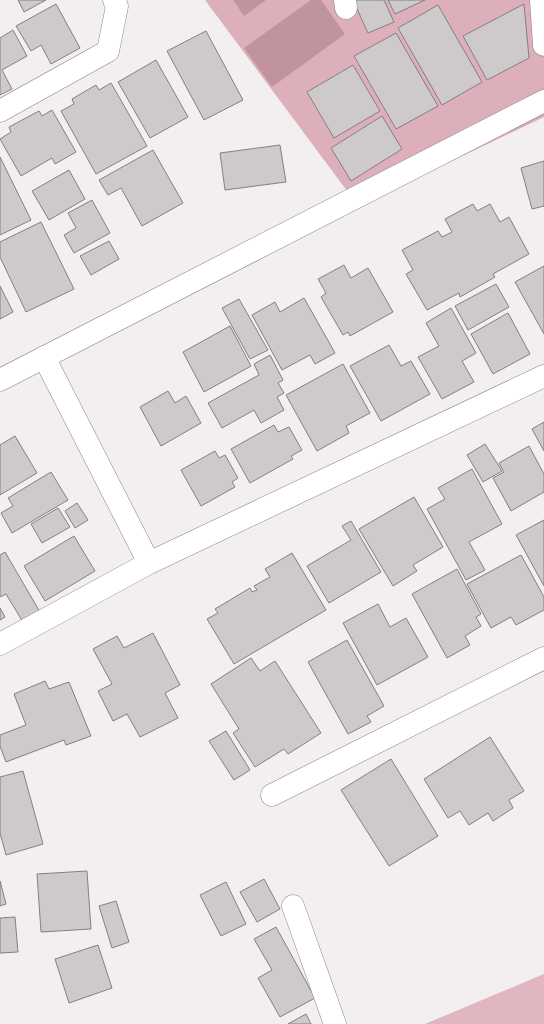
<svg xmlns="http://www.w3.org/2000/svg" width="544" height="1024" font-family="Jost,sans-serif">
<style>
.green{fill:#e0b6c1}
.forest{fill:#ddafbb}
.water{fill:#c1939f}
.building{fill:#cec9ca;stroke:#847f81}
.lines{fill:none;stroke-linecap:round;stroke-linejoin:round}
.minor-casing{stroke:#8a8586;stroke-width:23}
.minor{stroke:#fff;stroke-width:22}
</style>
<rect width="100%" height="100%" fill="#f3eeef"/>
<path class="green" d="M544 974V1024H425Z"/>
<path class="forest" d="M205 0H544V117L366 202 359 207Z"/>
<g class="water">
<path d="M233 0H266L244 16Z"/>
<path d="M311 0H321L345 34 272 87 244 48Z"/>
</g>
<g class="building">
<path d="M18 0H46L24 12Z"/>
<path d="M353 0H384L394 22 368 33Z"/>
<path d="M388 0H425L395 14Z"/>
<path d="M56 4 80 48 51 64 41 45 31 51 16 26Z"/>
<path d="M524 4 529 58 487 80 463 36Z"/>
<path d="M438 5 482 82 442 105 398 28Z"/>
<path d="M13 30 27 56 2 70 12 89 0 95V38Z"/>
<path d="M206 31 243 100 204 120 167 51Z"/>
<path d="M396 33 438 106 396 129 354 56Z"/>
<path d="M156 60 188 117 150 138 118 82Z"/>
<path d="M353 65 380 111 334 138 307 92Z"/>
<path d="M111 83 147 146 96 174 61 111 74 104 72 99 96 85 99 90Z"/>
<path d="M52 110 76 152 55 164 52 158 21 176 0 139 11 132 9 127 39 111 42 116Z"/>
<path d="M382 116 402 149 351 181 331 148Z"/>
<path d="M280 145 286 182 225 190 220 153Z"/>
<path d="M153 150 183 203 142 226 121 188 108 195 99 180Z"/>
<path d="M0 157 31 220 0 235Z"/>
<path d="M544 161V206L532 209 521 168Z"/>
<path d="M69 170 85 199 49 220 32 191Z"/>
<path d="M92 200 110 233 74 253 64 235 76 228 68 213Z"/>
<path d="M473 204 477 211 490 204 500 222 509 217 529 254 493 274 495 277 460 297 459 293 427 310 406 274 413 270 402 250 438 231 442 237 452 232 445 219Z"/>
<path d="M41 222 74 289 26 312 0 257V242Z"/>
<path d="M109 241 119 259 91 275 80 256Z"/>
<path d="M344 265 351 278 368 268 393 312 350 336 348 332 343 335 321 297 326 293 318 279Z"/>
<path d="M544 266V334L515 282Z"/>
<path d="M496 284 509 307 468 330 455 306Z"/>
<path d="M0 286 13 312 0 319Z"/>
<path d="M304 298 335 353 315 364 310 355 282 370 252 315 275 302 280 312Z"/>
<path d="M239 299 268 350 250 359 222 308Z"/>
<path d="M451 308 476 353 462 361 474 382 442 399 418 357 439 346 426 323Z"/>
<path d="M508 313 530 354 493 374 471 334Z"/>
<path d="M230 326 251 366 204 392 183 352Z"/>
<path d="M389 345 401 366 411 361 430 394 381 421 350 366Z"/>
<path d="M270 355 283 380 278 383 284 393 277 397 284 410 261 423 254 410 222 428 208 403 259 375 254 364Z"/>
<path d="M343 364 370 413 346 426 349 433 317 451 286 395Z"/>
<path d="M168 391 175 403 186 396 201 423 161 446 140 407Z"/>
<path d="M544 422V451L532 429Z"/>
<path d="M274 425 278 432 289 427 302 450 291 456 293 459 250 483 231 449Z"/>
<path d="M15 436 37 473 0 495V445Z"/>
<path d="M485 444 502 471 483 482 467 455Z"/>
<path d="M529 446 544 474V492L511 511 493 478 504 472 499 463Z"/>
<path d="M215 451 219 458 225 455 238 478 232 482 235 487 201 506 181 470Z"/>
<path d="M472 469 502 524 469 542 485 570 466 580 427 509 445 499 438 488Z"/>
<path d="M51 472 68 500 12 533 1 513 13 506 8 498Z"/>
<path d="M414 497 443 547 413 565 417 571 393 586 359 529Z"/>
<path d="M77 503 88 520 75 528 65 511Z"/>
<path d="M58 508 70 527 42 543 31 524Z"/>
<path d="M544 520V586L516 535Z"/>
<path d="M351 521 381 572 329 603 307 566 351 540 342 526Z"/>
<path d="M74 536 95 571 45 601 24 566Z"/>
<path d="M5 552 40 612 23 622 6 594 0 597V555Z"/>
<path d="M292 553 326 610 234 664 207 619 218 613 215 609 250 588 252 592 257 590 254 586 270 577 265 569Z"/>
<path d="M521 555 544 597V610L516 625 511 617 491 628 467 584Z"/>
<path d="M457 569 481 614 476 617 481 626 465 636 470 645 447 658 412 594Z"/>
<path d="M378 604 390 627 406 618 428 657 377 685 343 623Z"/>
<path d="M0 608 5 617 0 620Z"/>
<path d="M153 633 180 685 165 693 178 718 140 737 127 714 113 721 98 691 112 684 93 649 117 636 124 648Z"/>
<path d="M347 640 384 706 367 716 371 722 348 734 308 662Z"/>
<path d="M251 658 260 671 275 661 321 733 288 754 284 749 255 767 233 733 239 729 211 684Z"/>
<path d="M45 681 49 689 69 682 91 736 66 745 64 740 6 762 0 746V735L26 725 14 694Z"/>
<path d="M226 731 250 770 234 780 209 741Z"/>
<path d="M490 737 524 791 509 800 513 808 493 821 488 813 469 825 460 811 448 818 424 779Z"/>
<path d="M391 759 438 836 389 866 341 790Z"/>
<path d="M23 771 43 844 6 855 0 833V777Z"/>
<path d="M87 871 91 929 41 932 37 874Z"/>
<path d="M264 879 280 909 257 922 240 892Z"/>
<path d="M0 881 6 904 0 906Z"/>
<path d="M226 882 246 924 221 936 200 895Z"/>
<path d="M116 901 129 942 112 948 99 906Z"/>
<path d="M15 917 18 952 0 953V918Z"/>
<path d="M276 927 315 998 280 1017 258 978 272 970 254 939Z"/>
<path d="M98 945 112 988 69 1003 55 959Z"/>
<path d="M306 1014 311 1024H288Z"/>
</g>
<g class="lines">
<g class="minor-casing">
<g id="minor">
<path d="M345 0 346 8"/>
<path d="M541 0 544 45"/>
<path d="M0 111 108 51 117 6 114 0"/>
<path d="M0 380 544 101"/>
<path d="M149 563 544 376"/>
<path d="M0 644 149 563 44 357"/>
<path d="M272 795 544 658"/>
<path d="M293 906 335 1024"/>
</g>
</g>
<use href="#minor" class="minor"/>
</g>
</svg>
